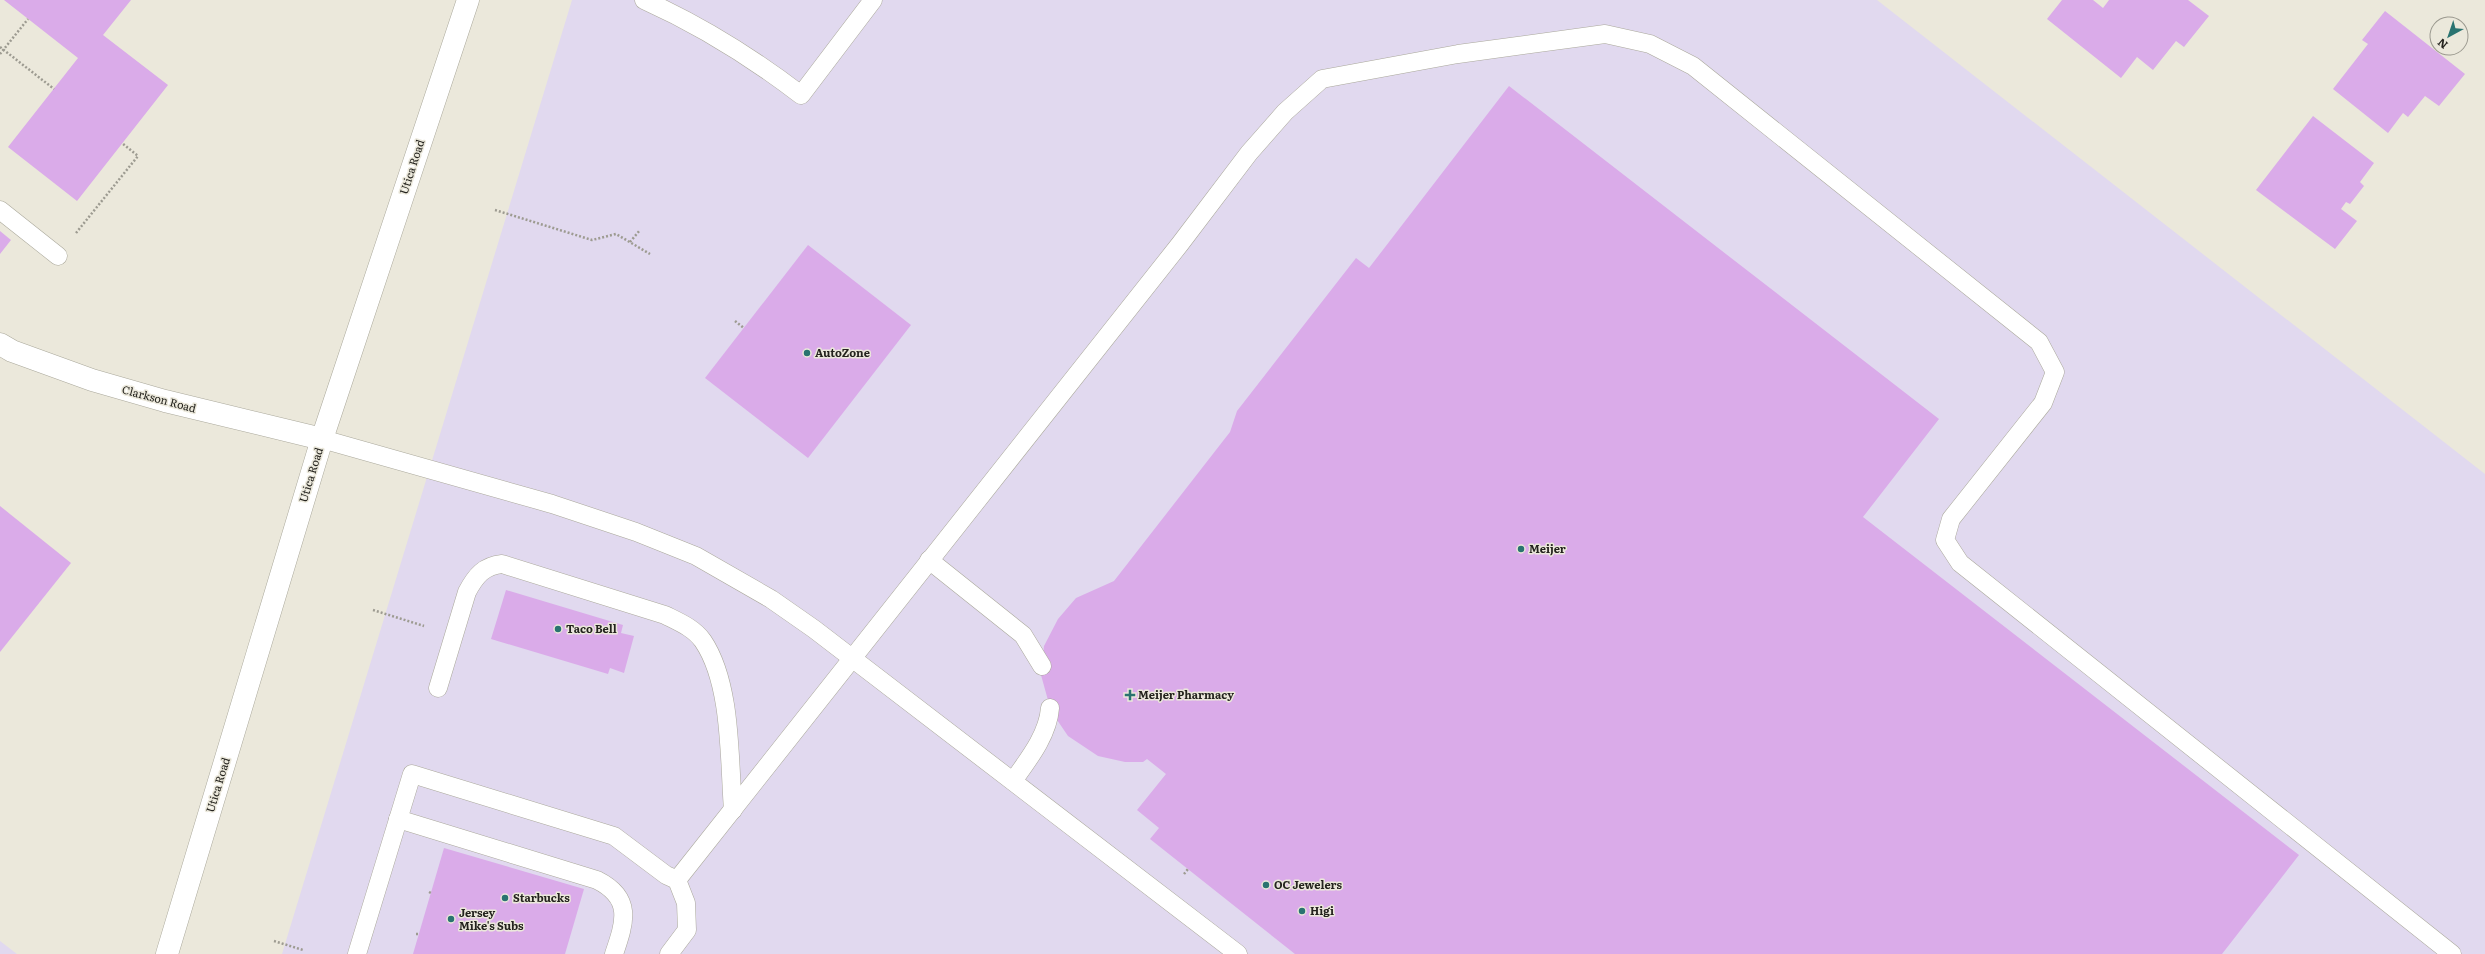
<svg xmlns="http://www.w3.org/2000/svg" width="2485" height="954" font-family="Literata,serif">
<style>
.commercial{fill:#e1d9ef}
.building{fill:#daabe9}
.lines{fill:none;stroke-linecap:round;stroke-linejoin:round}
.lane-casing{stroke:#aaa89b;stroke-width:19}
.street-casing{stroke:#aaa89b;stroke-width:23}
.secondary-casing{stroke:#aaa89b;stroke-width:23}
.path{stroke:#9d9b91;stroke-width:2.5;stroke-dasharray:2 2;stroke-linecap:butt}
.lane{stroke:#fff;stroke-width:18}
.street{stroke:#fff;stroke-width:22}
.secondary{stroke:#fff;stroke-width:22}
.poi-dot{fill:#297370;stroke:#ebe8db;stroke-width:1.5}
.labels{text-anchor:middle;stroke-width:3;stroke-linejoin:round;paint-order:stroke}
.street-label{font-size:11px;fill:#24231e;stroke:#ebe8db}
.poi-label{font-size:11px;font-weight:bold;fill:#24231e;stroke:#ebe8db;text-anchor:start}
</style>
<rect width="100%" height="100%" fill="#ebe8db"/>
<g class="commercial">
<path d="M572 0H1877L2485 474V954H282Z"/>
<path d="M0 941 17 954H0Z"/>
</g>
<g class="building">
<path d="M4 0H131L103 35 168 85 77 201 8 147 78 58Z"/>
<path d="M2062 0H2093L2103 8 2109 0H2188L2209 16 2184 47 2176 41 2153 70 2137 57 2121 78 2047 19Z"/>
<path d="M2385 11 2465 74 2439 106 2425 96 2408 117 2403 113 2388 133 2333 89 2368 44 2362 40Z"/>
<path d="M1509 86 1939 419 1863 517 2299 855 2222 954H1295L1150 839 1159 828 1137 810 1166 774 1147 759 1143 762H1125L1098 756 1068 736 1051 711 1041 675 1044 646 1058 619 1076 598 1114 581 1230 432 1237 411 1356 258 1369 268Z"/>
<path d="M2313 116 2374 163 2360 182 2364 186 2350 204 2346 202 2341 209 2357 221 2335 249 2256 190Z"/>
<path d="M0 231 11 240 0 254Z"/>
<path d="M808 245 911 325 808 458 705 378Z"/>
<path d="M0 506 71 563 0 652Z"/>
<path d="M506 590 623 625 621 633 634 636 624 673 610 668 608 674 491 639Z"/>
<path d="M444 848 584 889 565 954H413Z"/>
</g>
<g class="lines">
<g class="lane-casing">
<g id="lane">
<path d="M644 0C702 26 750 56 801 95L873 0"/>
<path d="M0 210 58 256"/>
<path d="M322 439 552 504 636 532 696 556 771 599 814 629 1238 954"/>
<path d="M929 560 1023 635 1042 666"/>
<path d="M438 688 467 592C476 575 484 566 502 564L665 615C679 622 694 628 703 641 732 684 729 759 733 810"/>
<path d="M1013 781C1028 760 1048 735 1050 708"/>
<path d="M398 819 597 880C633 898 625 922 614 954"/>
<path d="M357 954 412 774 614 836 666 875 677 880 1180 244 1249 153 1285 112 1322 79 1458 54 1605 34 1650 44 1693 66 2039 342 2055 372 2043 403 1951 519 1945 540 1960 563 2452 954"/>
<path d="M669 954 687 930 686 903 677 880"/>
</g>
</g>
<g class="street-casing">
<path id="street" d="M0 344 12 351 92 380 165 401 322 439"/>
</g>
<g class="secondary-casing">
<path id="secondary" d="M167 954 322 439 468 0"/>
</g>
<g class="path">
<path d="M0 47 54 89"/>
<path d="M0 54 28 19"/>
<path d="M495 210 592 240 616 234 650 254"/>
<path d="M76 233 138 156 122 143"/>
<path d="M630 242 640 230"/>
<path d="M735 321 744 328"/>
<path d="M373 610 424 626"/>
<path d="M1184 874 1188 869"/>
<path d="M429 892 431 893"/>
<path d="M416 934H419"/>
<path d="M274 941 303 950"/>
</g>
<use href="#lane" class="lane"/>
<use href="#street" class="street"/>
<use href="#secondary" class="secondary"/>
</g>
<g class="poi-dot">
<circle cx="807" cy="353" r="4"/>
<circle cx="1521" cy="549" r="4"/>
<circle cx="558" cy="629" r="4"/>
<path d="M1128 689h4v4h4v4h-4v4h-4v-4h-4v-4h4z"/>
<circle cx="1266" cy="885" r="4"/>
<circle cx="505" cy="898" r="4"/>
<circle cx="1302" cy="911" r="4"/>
<circle cx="451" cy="919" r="4"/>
</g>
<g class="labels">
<g class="street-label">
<text transform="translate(412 167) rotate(-72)" y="4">Utica Road</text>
<text transform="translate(159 399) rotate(15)" y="4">Clarkson Road</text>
<text transform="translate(311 475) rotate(-73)" y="4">Utica Road</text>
<text transform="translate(218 785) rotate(-73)" y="4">Utica Road</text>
</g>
<g class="poi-label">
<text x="815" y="357">AutoZone</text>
<text x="1529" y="553">Meijer</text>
<text x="566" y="633">Taco Bell</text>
<text x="1138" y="699">Meijer Pharmacy</text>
<text x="1274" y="889">OC Jewelers</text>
<text x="513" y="902">Starbucks</text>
<text x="1310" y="915">Higi</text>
<text x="459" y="917">Jersey<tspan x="459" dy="13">Mike's Subs</tspan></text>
</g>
</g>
<g transform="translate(2449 36) rotate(220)"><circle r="19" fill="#ebe8db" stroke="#9b998f"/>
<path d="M0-3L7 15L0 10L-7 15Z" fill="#297370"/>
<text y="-6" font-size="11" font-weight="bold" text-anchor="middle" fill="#24231e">N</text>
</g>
</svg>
